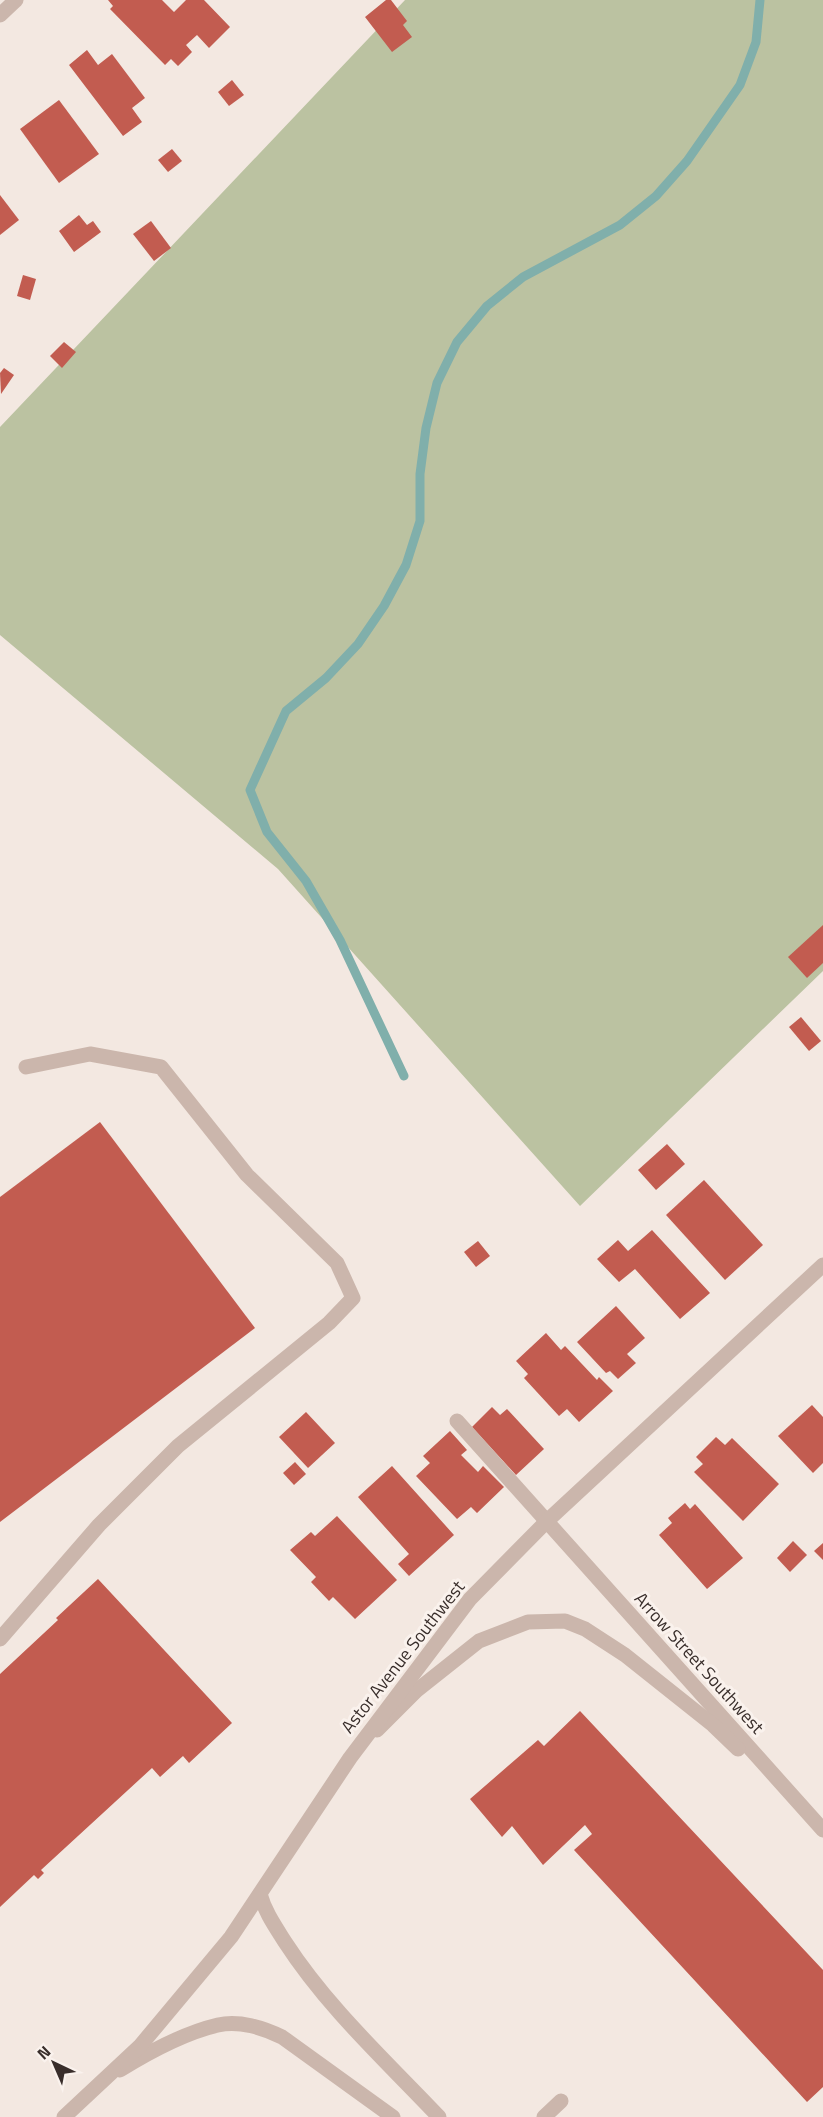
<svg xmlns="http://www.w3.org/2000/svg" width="823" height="2117" font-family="'Titillium Web',sans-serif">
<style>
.green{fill:#bbc2a1}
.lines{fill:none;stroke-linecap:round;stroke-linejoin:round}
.stream{stroke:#80afab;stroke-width:9}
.building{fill:#c25c50}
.service{stroke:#cbb6ac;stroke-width:15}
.minor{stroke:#cbb6ac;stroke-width:15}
.tertiary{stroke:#cbb6ac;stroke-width:15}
.labels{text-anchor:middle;stroke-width:6;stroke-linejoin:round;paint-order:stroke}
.street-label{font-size:18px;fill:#392e2b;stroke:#faf2ed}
</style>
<rect width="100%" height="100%" fill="#f3e8e1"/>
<path class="green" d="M405 0H823V971L580 1206 278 869 0 635V427Z"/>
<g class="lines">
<path class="stream" d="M404 1076 340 940 306 881 267 832 250 790 286 711 326 678 358 644 384 606 406 565 420 521V474L426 428 437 383 457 342 487 306 523 277 620 225 656 196 687 161 740 85 756 42 760 0"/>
</g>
<g class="building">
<path d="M108 0H162L174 12 186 0H204L230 27 209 48 197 35 186 45 192 52 178 66 171 59 165 65 110 9 113 6Z"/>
<path d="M386 0H391L407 21 403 25 412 37 392 52 365 17Z"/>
<path d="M87 50 98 65 112 54 145 98 132 108 142 122 123 136 69 65Z"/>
<path d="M232 80 244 95 229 106 218 92Z"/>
<path d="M59 100 99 154 59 183 20 129Z"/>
<path d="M172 149 182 161 168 172 158 160Z"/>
<path d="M0 195 19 220 0 235Z"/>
<path d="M79 215 87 225 93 221 101 232 74 252 59 231Z"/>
<path d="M151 221 171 248 154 261 133 234Z"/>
<path d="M23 275 36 279 30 300 17 296Z"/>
<path d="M64 342 76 352 62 368 50 356Z"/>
<path d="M4 368 14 375 1 394 0 373Z"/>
<path d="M823 925V963L807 978 788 957Z"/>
<path d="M801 1017 821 1041 809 1051 789 1027Z"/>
<path d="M100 1122 255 1328 0 1522V1197Z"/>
<path d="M667 1144 685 1164 656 1190 638 1170Z"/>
<path d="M704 1180 763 1245 725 1280 666 1215Z"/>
<path d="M652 1230 710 1293 680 1319 635 1269 619 1282 597 1259 618 1240 628 1251Z"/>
<path d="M478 1241 490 1256 476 1267 464 1252Z"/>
<path d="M616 1306 645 1338 627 1354 636 1363 618 1379 610 1371 606 1373 577 1342Z"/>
<path d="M546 1333 561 1350 565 1346 597 1380 599 1377 613 1391 579 1422 567 1409 559 1416 524 1378 528 1374 516 1361Z"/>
<path d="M812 1405 823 1417V1463L813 1473 778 1436Z"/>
<path d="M492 1407 500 1415 507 1409 544 1449 516 1475 472 1427Z"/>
<path d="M306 1412 335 1443 308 1468 279 1437Z"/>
<path d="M450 1431 467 1450 461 1455 478 1472 483 1466 504 1487 477 1513 471 1507 457 1519 416 1476 430 1463 423 1456Z"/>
<path d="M716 1437 725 1445 732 1438 779 1484 743 1521 694 1472 703 1464 696 1457Z"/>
<path d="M295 1462 306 1474 294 1485 283 1473Z"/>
<path d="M392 1466 454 1535 409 1576 398 1564 409 1554 358 1497Z"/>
<path d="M685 1503 690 1509 695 1504 743 1558 707 1589 659 1535 672 1523 668 1518Z"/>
<path d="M337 1516 397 1580 355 1619 333 1597 329 1601 311 1582 316 1577 290 1550 311 1532 315 1536Z"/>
<path d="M793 1541 807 1555 790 1572 777 1558Z"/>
<path d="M823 1543V1560L814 1551Z"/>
<path d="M98 1579 232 1723 189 1763 183 1756 160 1777 152 1768 41 1870 44 1873 38 1879 34 1875 0 1907V1674L58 1620 56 1618Z"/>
<path d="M580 1711 823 1970V2087L807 2102 574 1850 592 1834 585 1825 543 1865 512 1826 502 1837 470 1799 538 1740 544 1746Z"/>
</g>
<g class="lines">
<g class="service">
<path d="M0 1639 99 1525 178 1446 329 1323 353 1298 337 1263 247 1175 161 1067 90 1054 26 1067"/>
<path d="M544 2117 561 2101"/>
</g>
<g class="minor">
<path d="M0 15 16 0"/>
<path d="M457 1421 823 1830"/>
<path d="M377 1730 416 1691 479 1641 528 1622 565 1621 585 1629 625 1655 713 1725 738 1749"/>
<path d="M260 1894C265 1912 275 1926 285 1942 327 2007 386 2061 439 2117"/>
<path d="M120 2070C149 2052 184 2033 218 2025 239 2020 264 2028 282 2037L393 2117"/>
</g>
<path class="tertiary" d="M64 2117 140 2046 231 1937 350 1758 470 1599 547 1521 823 1265"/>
</g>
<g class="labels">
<g class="street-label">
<text transform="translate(403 1657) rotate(-52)" y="6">Astor Avenue Southwest</text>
<text transform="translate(699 1663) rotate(48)" y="6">Arrow Street Southwest</text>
</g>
</g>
<g transform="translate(54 2063) rotate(316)" stroke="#faf2ed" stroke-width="4.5" paint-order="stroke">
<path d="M0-4.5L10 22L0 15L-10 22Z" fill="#392e2b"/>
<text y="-9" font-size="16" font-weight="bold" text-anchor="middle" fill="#392e2b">N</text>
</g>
</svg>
